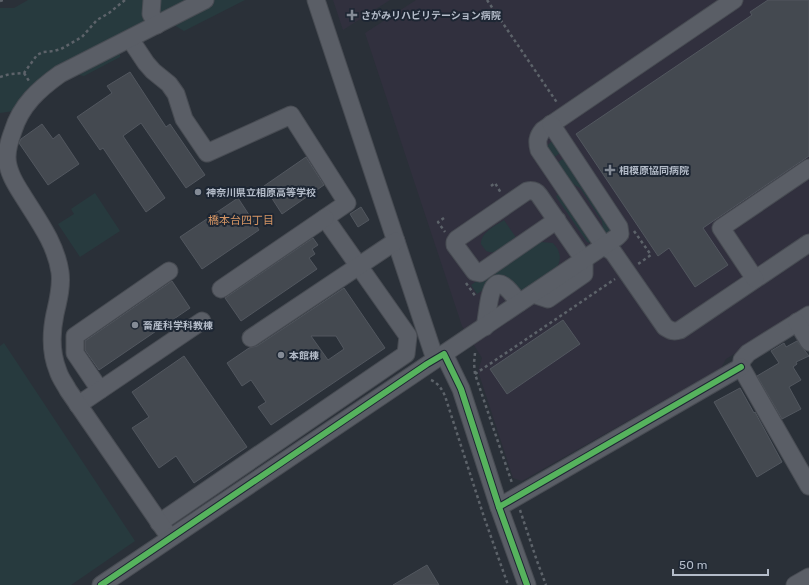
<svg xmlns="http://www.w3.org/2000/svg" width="809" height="585" font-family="Rubik,'Noto Sans JP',sans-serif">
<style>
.medical{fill:#31303e}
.green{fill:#273a3e}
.building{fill:#444950;stroke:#52575f;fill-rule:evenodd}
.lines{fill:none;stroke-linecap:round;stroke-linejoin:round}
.minor-casing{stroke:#484c53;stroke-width:19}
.path{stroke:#5d636a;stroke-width:2.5;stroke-dasharray:3 3;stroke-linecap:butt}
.minor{stroke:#5a5e66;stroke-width:17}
.cycleway-casing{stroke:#1d2633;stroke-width:8}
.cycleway{stroke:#56b35d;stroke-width:6}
.poi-dot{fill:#848b96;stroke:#1d2633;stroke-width:1.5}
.labels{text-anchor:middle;stroke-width:4;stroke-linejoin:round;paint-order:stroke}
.poi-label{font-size:10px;font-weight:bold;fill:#b4bcc9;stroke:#1d2633;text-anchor:start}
.neighbourhood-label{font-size:11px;fill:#d59563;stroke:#1d2633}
</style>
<rect width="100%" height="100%" fill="#2a3038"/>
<g class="medical">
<path d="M333 0H390L343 30Z"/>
<path d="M416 0H809V308L726 359 721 368 522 481 513 478 478 371 482 358 462 326 365 33Z"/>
</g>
<g class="green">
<path d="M28 0H245L184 31 161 17 120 39V57L84 76 55 70 40 78 27 92 14 111 0 113V8H14Z"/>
<path d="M553 140 563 151 553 158 547 146Z"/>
<path d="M567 156 616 227 607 235 603 231 602 221 580 188 571 183 557 163Z"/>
<path d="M95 193 120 231 80 257 58 224 74 214 71 209Z"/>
<path d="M559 194 591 240 590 243 587 242 557 198 556 196Z"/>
<path d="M504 220 517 239C507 246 498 256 486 251L481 244C481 232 495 226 504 220Z"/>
<path d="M542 242 553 243C561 251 562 260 556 269L519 295 505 275 477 294 471 285 530 245Z"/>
<path d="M4 343 135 541 71 585H0V346Z"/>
</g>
<g class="building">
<path d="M768 0H809V156L703 228 728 265 695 287 669 248 658 256 576 134 752 15 750 12Z"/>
<path d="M130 72 166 127 170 124 205 175 186 188 141 123 123 136 165 198 146 212 103 148 100 150 77 117 112 93 107 86Z"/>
<path d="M42 124 53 139 59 134 79 164 48 185 19 143 21 139Z"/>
<path d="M306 157 324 185 282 214 264 186Z"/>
<path d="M238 198 259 230 202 269 180 237Z"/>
<path d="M361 207 369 220 358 227 350 214Z"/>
<path d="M313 238 318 245 312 249 315 254 309 258 317 269 241 321 225 298Z"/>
<path d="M172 281 190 308 99 370 85 350V341Z"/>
<path d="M344 288 385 348 271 425 258 407 266 402 251 380 242 386 227 363 249 348 257 346ZM311 336H336L344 349 328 360Z"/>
<path d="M563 320 580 344 507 394 490 369Z"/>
<path d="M797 341 809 356 796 362 797 364 793 367 801 380 789 387 801 409 782 419 757 376 779 363 771 351 784 343 786 347Z"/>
<path d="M184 356 247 447 194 483 176 456 159 468 132 428 149 417 132 392Z"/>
<path d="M740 388 754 413 755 412 782 462 757 477 714 402Z"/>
<path d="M427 565 439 585H393Z"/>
</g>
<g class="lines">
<g class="minor-casing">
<g id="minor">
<path d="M152 0 151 14 157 25"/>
<path d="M316 0 435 359"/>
<path d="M734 0 543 130C537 137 537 142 539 150L604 246 613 252 665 327C671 331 674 332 680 330L809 243"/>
<path d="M130 39 146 63 153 71 169 84 176 94 184 119 207 153 291 115 347 203 325 218 408 336 406 354 159 523"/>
<path d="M755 279 721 228 809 168"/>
<path d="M221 289 325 218"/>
<path d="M533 294 548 299 584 274V260L539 195C536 191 532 190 527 191L457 239 455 242V245L475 272 480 273 557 220"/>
<path d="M809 315 748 353 742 360 741 367 809 486"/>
<path d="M797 322 809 342"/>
<path d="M485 327C490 301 489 259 519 303"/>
<path d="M251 338 396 241"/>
<path d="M444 354 461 389 499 507 527 585"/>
<path d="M100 390 75 353V336L169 271"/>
<path d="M78 405 202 321"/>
<path d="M499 507 741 367"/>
<path d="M166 532 68 390C65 384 60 378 58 371 51 354 51 333 55 314 58 301 62 286 60 272 56 244 38 220 23 196 16 185 7 171 7 157 7 149 10 139 13 131 21 105 39 89 60 74L205 0"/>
<path d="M101 585 617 237 620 234 619 227 551 124"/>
<path d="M795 585 809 577"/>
</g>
</g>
<g class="path">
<path d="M487 0 558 104"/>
<path d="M0 1 3 0"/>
<path d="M24 73 29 81"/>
<path d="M0 77 10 74 24 73 37 55 43 52 54 51 61 49 82 37 97 20 109 13 125 0"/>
<path d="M491 186 495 183 501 193"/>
<path d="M444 218 438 222 445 232"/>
<path d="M634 231 651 255 638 264"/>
<path d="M466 283 476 297"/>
<path d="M475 353 474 363 475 374 512 483"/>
<path d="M475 374 615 279"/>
<path d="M431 380C438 383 442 389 445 396L484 517 508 585"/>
<path d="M520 510 537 561 546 585"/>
</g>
<use href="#minor" class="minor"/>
<g class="cycleway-casing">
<g id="cycleway">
<path d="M499 507 741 367"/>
<path d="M101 585 427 364 444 354 461 389 499 507 527 585"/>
</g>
</g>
<use href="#cycleway" class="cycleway"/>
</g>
<g class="poi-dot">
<path d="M350 9h4v4h4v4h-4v4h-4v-4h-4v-4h4z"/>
<path d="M608 164h4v4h4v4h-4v4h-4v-4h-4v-4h4z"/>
<circle cx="198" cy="192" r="4"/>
<circle cx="135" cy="325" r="4"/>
<circle cx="281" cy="355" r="4"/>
</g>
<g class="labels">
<g class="poi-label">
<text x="361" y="19">さがみリハビリテーション病院</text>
<text x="619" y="174">相模原協同病院</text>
<text x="206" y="196">神奈川県立相原高等学校</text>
<text x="143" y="329">畜産科学科教棟</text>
<text x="289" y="359">本館棟</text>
</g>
<g class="neighbourhood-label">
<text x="241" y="224">橋本台四丁目</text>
</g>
</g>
<path d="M673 569v6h95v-6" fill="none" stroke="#b4bcc9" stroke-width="2"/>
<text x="679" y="569" font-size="12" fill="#b4bcc9" stroke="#1d2633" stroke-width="3" paint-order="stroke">50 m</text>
</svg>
